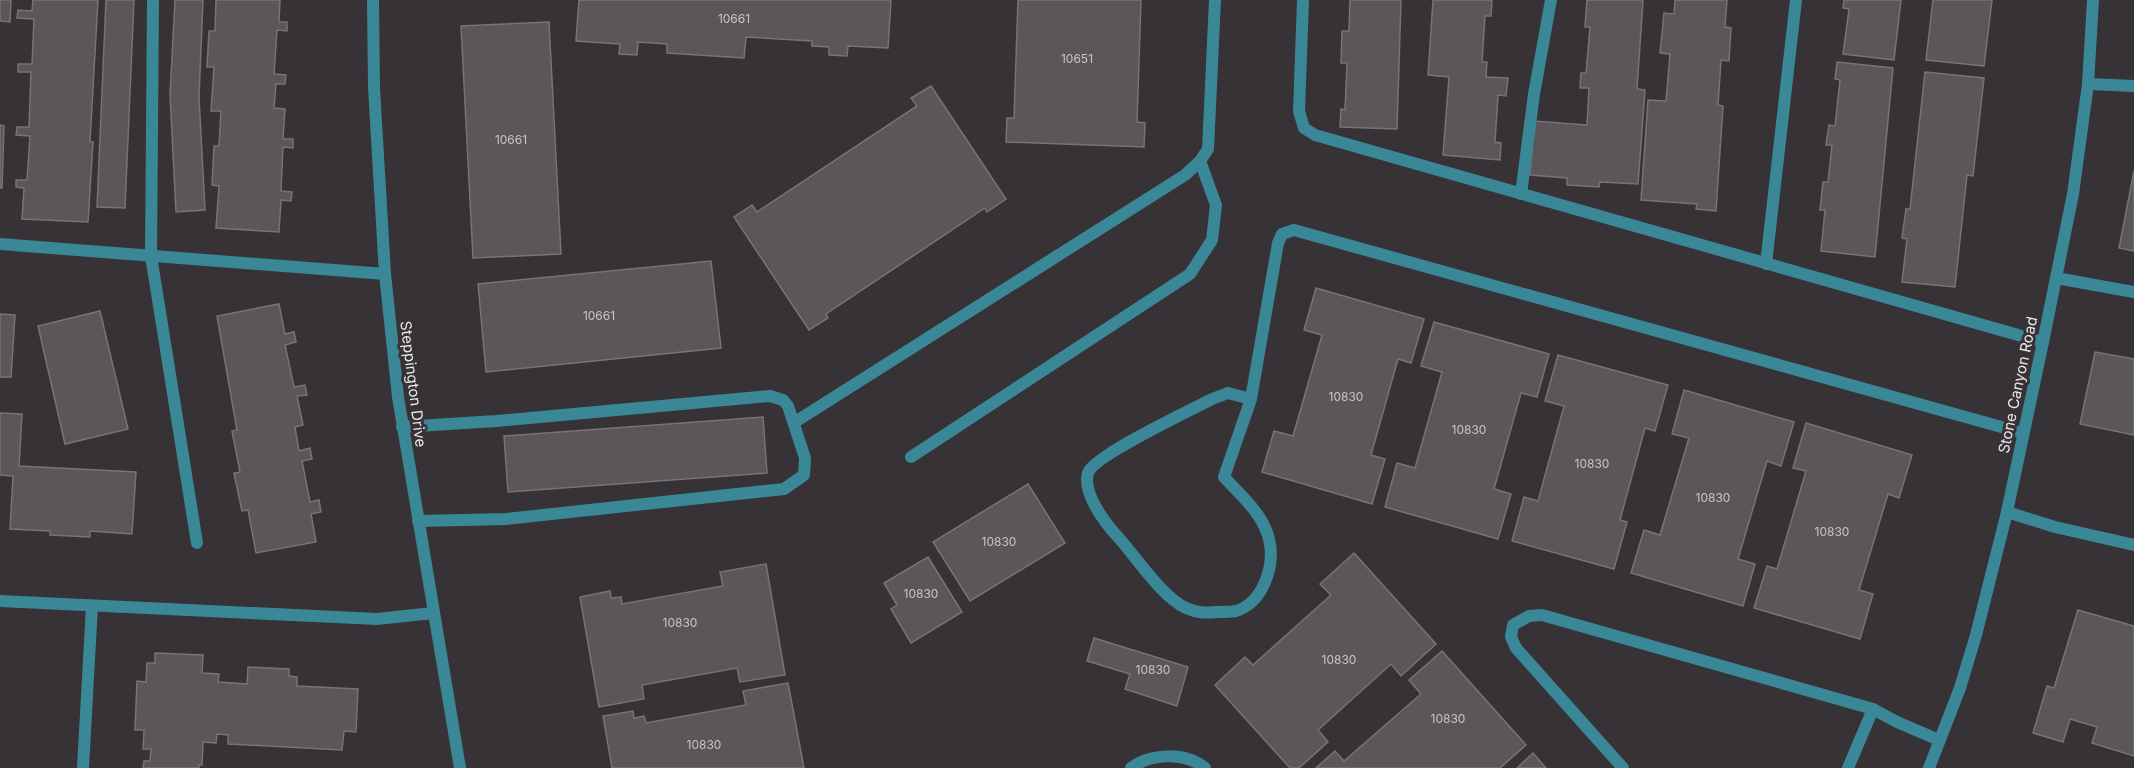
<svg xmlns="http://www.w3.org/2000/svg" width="2134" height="768" font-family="Inter,sans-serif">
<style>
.building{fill:#5b5759;stroke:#777376;stroke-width:1.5}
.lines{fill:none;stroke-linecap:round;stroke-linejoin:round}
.service{stroke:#3a8897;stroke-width:12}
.minor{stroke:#3a8897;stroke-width:12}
.tertiary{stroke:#3a8897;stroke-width:12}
.labels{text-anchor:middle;stroke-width:6;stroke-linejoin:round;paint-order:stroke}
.number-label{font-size:12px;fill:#c6c4c5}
.street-label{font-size:15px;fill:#eae8e9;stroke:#363235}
</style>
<rect width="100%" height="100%" fill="#363235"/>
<g class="building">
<path d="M0 0H11L10 22 0 21Z"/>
<path d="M33 0H98L90 142H93L88 222 22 219 24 188 16 187V180H27L30 136 16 135 17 127H29L31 72H18V64H32L34 19 17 18 18 10 32 11Z"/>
<path d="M106 0H134L125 208 97 207Z"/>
<path d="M175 0H203L199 97 205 210 176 212 170 95Z"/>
<path d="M216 0H280L279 22H287V31L277 30 274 74 286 75 285 84H276L274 108 285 109 283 139H293V148L283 147 281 191 292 192 291 201 281 200 279 232 216 228 219 186 212 185 214 146H219L221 111H211L214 67H207L209 31H215Z"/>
<path d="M579 0H891L888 48 848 46 847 56 829 55V47L812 46V41L746 37 744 58 667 53V44L638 42 637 55 619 54 620 44 576 41Z"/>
<path d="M1018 0H1141L1137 122 1145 123 1144 147 1006 142 1007 118H1014Z"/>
<path d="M1350 0H1401L1397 129 1340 127 1341 109 1345 110 1347 63H1341L1342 31H1349Z"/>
<path d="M1433 0H1492L1491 16H1485L1482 62H1487L1486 77 1508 78 1506 96 1498 95 1495 142 1501 143 1500 160 1443 155 1449 77 1428 75Z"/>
<path d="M1587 0H1643L1637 89 1645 90 1638 184 1600 182 1599 187 1567 185V178L1530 175 1534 121 1587 125 1589 88H1580L1581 73H1586L1590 27H1585Z"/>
<path d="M1675 0H1727L1725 27 1731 28 1729 61 1721 60 1718 105 1723 106 1716 211 1696 209 1697 204 1641 200 1648 100 1666 101 1670 54 1660 53 1664 13 1674 14Z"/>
<path d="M1844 0H1901L1894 60 1843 54 1849 9 1843 8Z"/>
<path d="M1933 0H1992L1984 66 1926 60Z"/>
<path d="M549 22 561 254 473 258 461 26Z"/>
<path d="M1837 62 1893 68 1875 257 1821 251 1825 210H1820L1823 182H1828L1832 145H1826L1829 125 1835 126 1840 80 1835 79Z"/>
<path d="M1925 72 1984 78 1973 176 1967 175 1955 287 1902 282 1907 239 1902 238 1906 209H1910Z"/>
<path d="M931 86 1006 199 987 212 985 208 826 314 828 318 809 330 734 217 752 205 757 212 917 106 911 98Z"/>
<path d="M0 125 4 126 2 188H0Z"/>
<path d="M2134 171V251L2119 248Z"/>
<path d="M711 261 721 348 486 372 478 284Z"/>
<path d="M1316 288 1424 319 1411 363 1398 359 1371 455 1385 459 1372 504 1262 472 1274 431 1293 436 1322 335 1304 330Z"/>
<path d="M279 304 285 334 294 332 296 342 285 345 294 387 305 385 307 395 297 396 303 425 295 427 299 451 310 448 312 459 302 461 310 502 319 500 321 512 311 514 316 542 256 553 248 510 242 511 234 473 240 472 232 431 237 430 217 316Z"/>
<path d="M100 311 128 429 65 444 38 326Z"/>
<path d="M0 314 15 315 11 377H0Z"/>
<path d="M1434 322 1549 354 1537 397 1521 393 1494 489 1511 494 1498 539 1385 507 1397 463 1415 468 1442 372 1421 366Z"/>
<path d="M2095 352 2134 359V435L2080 424Z"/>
<path d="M1558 355 1668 385 1655 431 1645 428 1620 520 1627 522 1614 569 1512 541 1524 497 1538 501 1564 406 1545 401Z"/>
<path d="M1684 390 1794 422 1781 466 1767 461 1738 559 1755 564 1743 606 1631 573 1644 530 1660 535 1689 438 1672 434Z"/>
<path d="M0 413 22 414 19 466 136 472 132 534 90 531V537L50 535V531L10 529 13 476 0 475Z"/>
<path d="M763 417 767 473 508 492 504 436Z"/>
<path d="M1806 423 1912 455 1899 498 1888 494 1859 590 1873 594 1860 639 1754 608 1767 566 1777 569 1806 471 1793 468Z"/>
<path d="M1028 484 1065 543 970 601 933 542Z"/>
<path d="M1354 553 1436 644 1401 676 1391 664 1318 730 1328 742 1299 768H1290L1215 685 1245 657 1253 665 1331 595 1320 584Z"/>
<path d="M928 557 962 612 911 643 891 609 897 605 884 583Z"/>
<path d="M766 564 785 675 740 682 737 668 642 685 644 699 599 707 580 597 610 591 611 598 621 597 622 604 723 586 720 572Z"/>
<path d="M2078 610 2134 626V756L2092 743 2097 727 2070 719 2063 742 2033 733 2047 686 2054 688Z"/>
<path d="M1094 638 1188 667 1177 706 1125 689 1130 674 1087 661Z"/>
<path d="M1442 651 1526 745 1500 768H1316L1335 751 1344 761 1421 694 1409 680Z"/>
<path d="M155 653 203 655 202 673 219 674 218 682 247 684 248 667 289 669V676L297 677V686L358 689 356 732 344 731 342 750 228 744V735L217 734 216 743 203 742 202 765H199V768H143L144 761H150L151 749H143L144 730H135L137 681 146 682 147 663H155Z"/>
<path d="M788 683 804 768H612L603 716 633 711 634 718 644 716 646 723 746 705 743 691Z"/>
<path d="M1533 753 1546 768H1517Z"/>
</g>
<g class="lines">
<g class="service">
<path d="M153 0 151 256 197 543"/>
<path d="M1303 0 1299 111 1304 128 1315 135 2043 342"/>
<path d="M1521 194 1534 94 1551 0"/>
<path d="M0 244 385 274"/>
<path d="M1766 264 1796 0"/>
<path d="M2056 278 2134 292"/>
<path d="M1251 399 1228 393 1212 399C1191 410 1093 456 1088 473 1082 493 1105 523 1118 537 1136 557 1162 597 1186 608 1197 613 1206 613 1217 612 1223 612 1230 612 1236 611 1262 603 1274 569 1270 544 1266 516 1242 497 1224 477L1251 399 1278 243 1282 234 1294 230 2023 433"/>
<path d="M795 422 1185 175 1200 161 1208 149 1215 0"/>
<path d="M402 427 496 421 770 396 783 400 788 406 805 458 804 475 784 489 506 519 418 521"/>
<path d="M911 457 1190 274 1212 240 1216 205 1200 161"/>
<path d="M0 601 377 619 433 613"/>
<path d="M83 768 92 606"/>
<path d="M1131 768C1151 753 1185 752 1205 768"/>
<path d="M1623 768 1516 648 1511 637 1513 625 1529 616 1542 615 1873 709 1897 722 1939 740"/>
<path d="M1848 768 1873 709"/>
</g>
<g class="minor">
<path d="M373 0 374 88 385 274 398 397 460 768"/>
<path d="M2088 84 2134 86"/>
<path d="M2007 512 2055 527 2134 545"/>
</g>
<path class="tertiary" d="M1929 768 1960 688 1976 635 2007 512 2043 342 2073 194 2088 84 2093 0"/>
</g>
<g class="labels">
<g class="number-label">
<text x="734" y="23">10661</text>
<text x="1077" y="63">10651</text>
<text x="511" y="144">10661</text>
<text x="599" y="320">10661</text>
<text x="1346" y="401">10830</text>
<text x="1469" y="434">10830</text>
<text x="1592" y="468">10830</text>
<text x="1713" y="502">10830</text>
<text x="1832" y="536">10830</text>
<text x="999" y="546">10830</text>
<text x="921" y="598">10830</text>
<text x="680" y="627">10830</text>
<text x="1339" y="664">10830</text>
<text x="1153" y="674">10830</text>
<text x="1448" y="723">10830</text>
<text x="704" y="749">10830</text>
</g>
<g class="street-label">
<text transform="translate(413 384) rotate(83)" y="5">Steppington Drive</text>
<text transform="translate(2018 385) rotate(-78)" y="5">Stone Canyon Road</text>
</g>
</g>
</svg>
